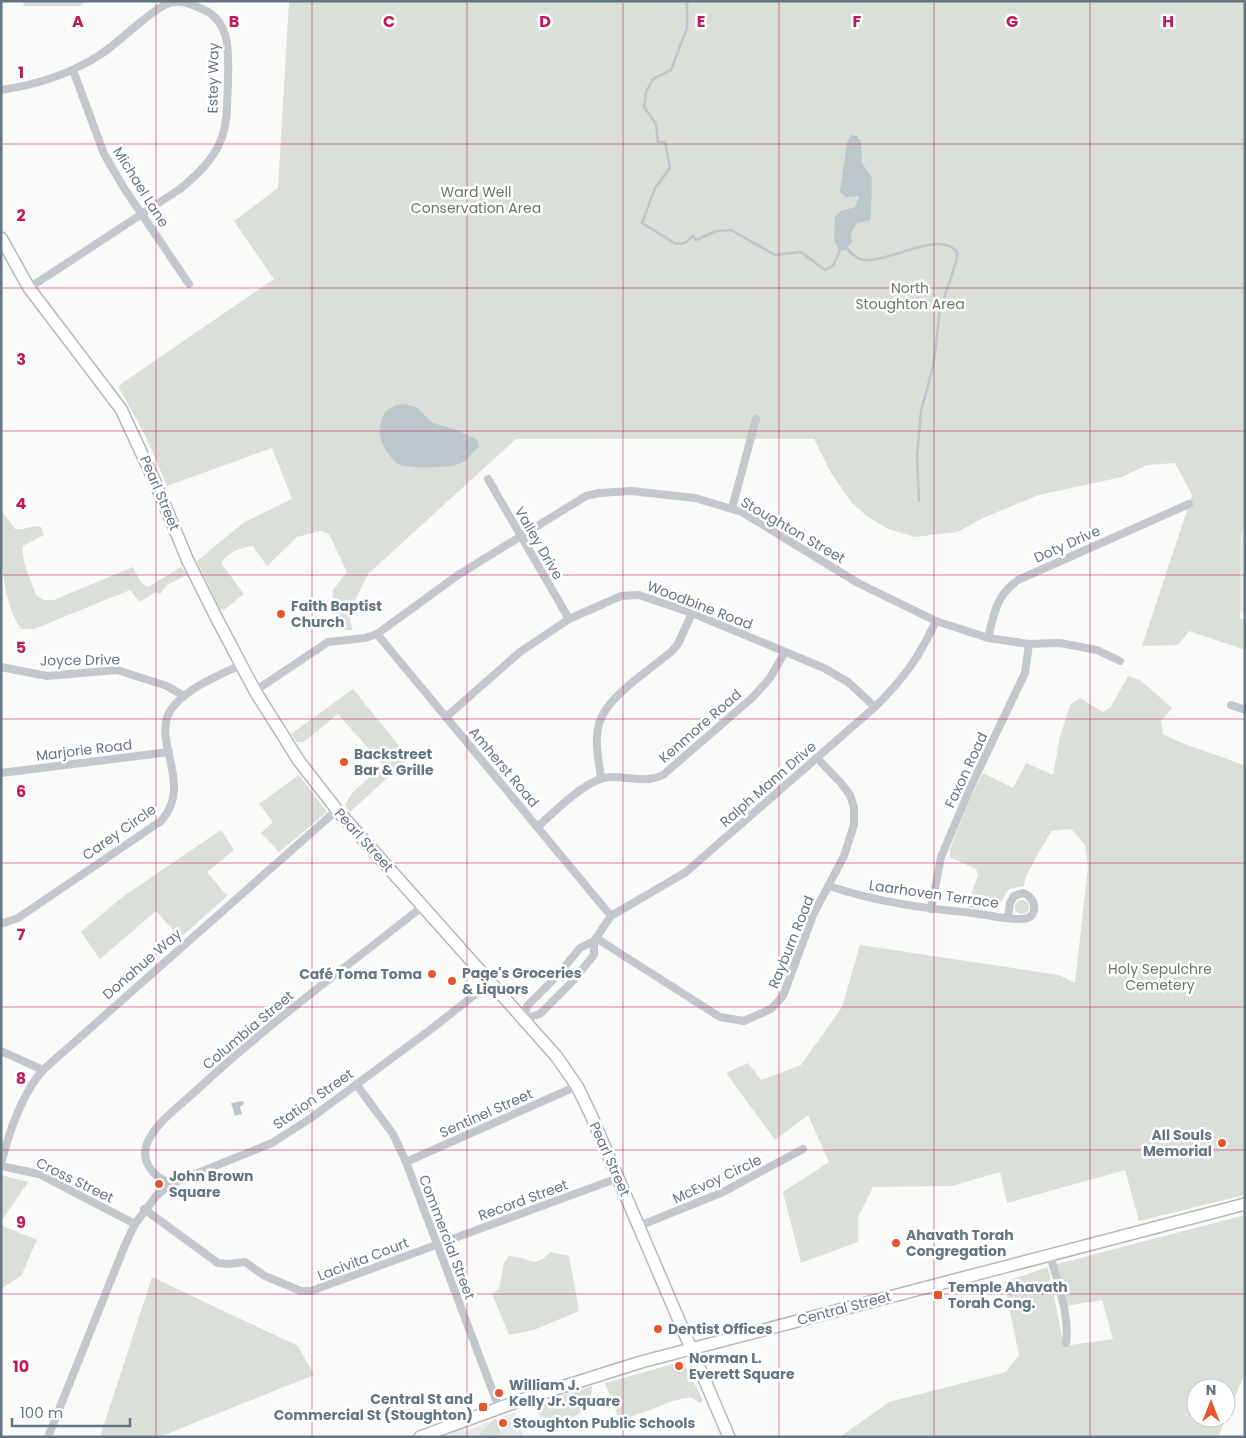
<svg xmlns="http://www.w3.org/2000/svg" width="1246" height="1438" font-family="Poppins,sans-serif">
<style>
.built{fill:#e8e9e9}
.green{fill:#dadfd7;fill-rule:evenodd}
.water{fill:#bbc7cb}
.lines{fill:none;stroke-linecap:round;stroke-linejoin:round}
.stream{stroke:#bbc7cb;stroke-width:2.5}
.secondary-casing{stroke:#b3babf;stroke-width:14}
.minor{stroke:#c3c8cc;stroke-width:8}
.secondary{stroke:#fff;stroke-width:11}
.grid{fill:none;stroke:#c2185b;stroke-width:1;stroke-opacity:0.55}
.poi-dot{fill:#e4572e;stroke:#fff;stroke-width:2}
.labels{text-anchor:middle;stroke-width:5;stroke-linejoin:round;paint-order:stroke}
.street-label{font-size:14px;fill:#657683;stroke:#fff}
.park-label{font-size:14px;fill:#687a64;stroke:#fff}
.poi-label{font-size:14px;font-weight:bold;fill:#657683;stroke:#fff;text-anchor:start}
.grid-label{font-size:16px;text-anchor:middle;font-weight:bold;fill:#c2185b;stroke:#fff;stroke-width:5;stroke-linejoin:round;paint-order:stroke}
</style>
<rect width="100%" height="100%" fill="#fafaf8"/>
<g class="built">
<path d="M1245 529V613L1240 612 1241 534Z"/>
<path d="M515 1412 524 1437H446L461 1428 465 1431Z"/>
</g>
<g class="green">
<path d="M23 1H85L80 6H24Z"/>
<path d="M289 1H1245V529L1241 534 1240 619H1245V650L1189 631 1178 645 1142 646 1192 495 1175 463 1147 465 1122 477 1039 495 985 517 957 532 915 537 888 529 868 517 852 503 831 473 814 439H516L368 574 354 602 350 618 352 630H342L332 604 333 590 347 572 329 534 321 531 297 537 267 566 253 546C241 547 228 552 221 563L244 594 224 610 220 609 197 561 243 523 292 499 272 448 167 486 146 437 118 386 274 279 234 221 278 188Z"/>
<path d="M1 510 15 529C25 531 31 524 41 527L44 535 23 546C21 564 31 578 36 595L44 600H54L133 567 141 583 148 587 181 567 187 575 167 585 160 594 156 592 140 602 130 590 34 629H21C0 598 1 549 1 510Z"/>
<path d="M1128 676 1140 680 1172 708 1161 721 1163 734C1189 748 1218 754 1245 766V1195L1139 1221 1125 1170 1007 1203 1000 1172 952 1186 873 1187 858 1217V1242L801 1263 783 1192 829 1162 808 1115 775 1140 726 1073 748 1063 761 1080 801 1065 842 1007 860 945 1059 975 1075 983 1088 867 1085 845 1071 829 1051 831 1026 876 1024 886 1009 889 998 906 983 909 967 907 978 875 976 869 950 857V849L971 796 983 773 1013 788 1026 763 1053 775 1060 737 1070 705 1080 698 1103 712 1111 707Z"/>
<path d="M353 689 409 758 350 812 345 805 352 793 383 765 338 714 304 742H297L291 734Z"/>
<path d="M299 775 327 812 279 852 261 833 273 822 259 804Z"/>
<path d="M221 830 234 850 207 872 227 896 180 938 156 911 100 959 81 932 121 898Z"/>
<circle cx="1022" cy="907" r="7"/>
<path d="M1 1175 28 1182 1 1222Z"/>
<path d="M1245 1215V1373L1218 1437H840L889 1402 1006 1372 1019 1355 1004 1282 1048 1267 1064 1346 1113 1339 1102 1300 1066 1306 1053 1265ZM1196 1388H1226V1418H1196Z"/>
<path d="M1 1225 37 1240 21 1276 1 1289Z"/>
<path d="M550 1252 569 1256 579 1311 534 1330 509 1335 492 1294 499 1289 504 1263 509 1256C528 1256 534 1271 550 1252Z"/>
<path d="M152 1277 298 1346 314 1375 159 1437H100Z"/>
<path d="M673 1364H682L687 1369 703 1400 700 1403 690 1397 673 1401 620 1421 605 1383Z"/>
<path d="M592 1386C592 1419 546 1438 533 1405Z"/>
<path d="M495 1418 502 1437H477Z"/>
</g>
<g class="water">
<path d="M851 135 857 136 861 142 862 163 872 178 871 214 870 220 856 224 851 234 852 242 845 250 839 251 834 239 835 217 841 211 855 207 859 196 846 197 840 192 847 142Z"/>
<path d="M405 404 417 408 433 423 457 430 477 440 479 447C473 451 470 457 465 461 456 469 409 469 398 464 382 450 373 431 386 411L396 405Z"/>
<path d="M243 1101 244 1104 240 1107 242 1114 235 1116 231 1103Z"/>
</g>
<g class="lines">
<g class="stream">
<path d="M687 1V28L671 70 653 79 646 92 644 107 656 124 658 142H665L670 168 655 188 642 223 676 244 685 243 693 236 696 240 716 231 731 230 775 255 801 252 825 270 833 266 840 250"/>
<path d="M845 248C851 250 854 259 863 260 890 263 939 229 957 252V259L940 310 933 367 921 411 917 457 919 501"/>
</g>
<g class="secondary-casing">
<g id="secondary">
<path d="M1 238 29 288 121 409 155 482 188 561 216 617 255 691 299 761 337 810 556 1056 577 1086 591 1115 729 1437"/>
<path d="M420 1437 527 1398 641 1362 1245 1204"/>
</g>
</g>
<g class="minor">
<path d="M73 70 104 154 124 188 189 284"/>
<path d="M1 90C36 85 71 74 101 54 119 43 157 3 174 2 183 1 193 5 200 8 233 21 228 54 228 83 227 102 228 122 221 140 213 160 197 175 180 189L29 288"/>
<path d="M488 479 569 619"/>
<path d="M732 508 756 419"/>
<path d="M377 634 611 916"/>
<path d="M988 638C994 614 996 595 1018 580L1189 504"/>
<path d="M1 667 47 676 117 670 167 686 184 696"/>
<path d="M255 691 328 642 365 638 377 634 458 575 586 496 599 493 631 491 695 498 742 512 858 583 936 621 988 638 1029 644 1060 643 1097 650 1120 661"/>
<path d="M1231 705 1245 710"/>
<path d="M446 717 520 652 569 619 621 596 639 595 692 613 824 668 848 682 875 707"/>
<path d="M1 773 169 752"/>
<path d="M601 778C599 761 594 742 599 724 606 697 651 669 672 651L678 644 692 613"/>
<path d="M537 827C555 812 586 778 610 777 629 776 644 784 663 775L753 697 770 678 785 652"/>
<path d="M829 886C876 902 923 908 973 913 989 915 1007 920 1023 919 1039 918 1037 897 1023 893L1014 896 1010 903 1008 917"/>
<path d="M931 909 941 857 971 786 1025 673 1029 644"/>
<path d="M1 924 18 918 161 821C194 785 152 742 170 711 185 688 217 677 240 665"/>
<path d="M596 938 720 1017 744 1021 771 1009 783 996 813 915 844 856 854 825V807L850 795 841 783 817 758"/>
<path d="M523 1019 527 1006 556 977 580 948 594 941 611 916 686 872 875 707C905 677 918 659 936 621"/>
<path d="M523 1019 540 1014 571 983 594 955V941"/>
<path d="M1 1051 43 1070"/>
<path d="M356 1084 393 1134 406 1162 499 1408"/>
<path d="M406 1162 577 1086"/>
<path d="M1 1164C9 1132 21 1095 43 1070L337 810"/>
<path d="M1 1166 39 1174 135 1224"/>
<path d="M173 1183C153 1179 138 1160 149 1139 160 1119 183 1103 199 1088 270 1022 348 966 423 906"/>
<path d="M144 1209 218 1263 229 1264 245 1262 265 1276 301 1291H311L618 1178"/>
<path d="M639 1226 721 1193 803 1149"/>
<path d="M1050 1254C1057 1282 1070 1315 1066 1343"/>
<path d="M48 1437 125 1245 135 1224 157 1195 173 1183 272 1143 311 1118 430 1030 491 982"/>
</g>
<use href="#secondary" class="secondary"/>
</g>
<path class="grid" d="M156 1V1437M312 1V1437M467 1V1437M623 1V1437M779 1V1437M934 1V1437M1090 1V1437M1 144H1245M1 288H1245M1 431H1245M1 575H1245M1 719H1245M1 863H1245M1 1007H1245M1 1150H1245M1 1294H1245"/>
<g class="poi-dot">
<circle cx="281" cy="614" r="5"/>
<circle cx="344" cy="762" r="5"/>
<circle cx="432" cy="974" r="5"/>
<circle cx="452" cy="981" r="5"/>
<circle cx="1222" cy="1143" r="5"/>
<circle cx="159" cy="1184" r="5"/>
<circle cx="896" cy="1243" r="5"/>
<rect x="933" y="1290" width="10" height="10" rx="2.5"/>
<circle cx="658" cy="1329" r="5"/>
<circle cx="679" cy="1366" r="5"/>
<circle cx="499" cy="1393" r="5"/>
<rect x="478" y="1402" width="10" height="10" rx="2.5"/>
<circle cx="503" cy="1423" r="5"/>
</g>
<g class="labels">
<g class="street-label">
<text transform="translate(213 78) rotate(-89)" y="5">Estey Way</text>
<text transform="translate(141 187) rotate(58)" y="5">Michael Lane</text>
<text transform="translate(160 493) rotate(67)" y="5">Pearl Street</text>
<text transform="translate(793 530) rotate(30)" y="5">Stoughton Street</text>
<text transform="translate(539 543) rotate(60)" y="5">Valley Drive</text>
<text transform="translate(1067 544) rotate(-24)" y="5">Doty Drive</text>
<text transform="translate(700 605) rotate(21)" y="5">Woodbine Road</text>
<text transform="translate(80 660) rotate(-1)" y="5">Joyce Drive</text>
<text transform="translate(700 726) rotate(-41)" y="5">Kenmore Road</text>
<text transform="translate(84 750) rotate(-7)" y="5">Marjorie Road</text>
<text transform="translate(504 767) rotate(50)" y="5">Amherst Road</text>
<text transform="translate(966 770) rotate(-65)" y="5">Faxon Road</text>
<text transform="translate(768 784) rotate(-41)" y="5">Ralph Mann Drive</text>
<text transform="translate(119 832) rotate(-35)" y="5">Carey Circle</text>
<text transform="translate(364 840) rotate(48)" y="5">Pearl Street</text>
<text transform="translate(934 894) rotate(8)" y="5">Laarhoven Terrace</text>
<text transform="translate(791 942) rotate(-68)" y="5">Rayburn Road</text>
<text transform="translate(142 964) rotate(-41)" y="5">Donahue Way</text>
<text transform="translate(248 1030) rotate(-40)" y="5">Columbia Street</text>
<text transform="translate(313 1099) rotate(-35)" y="5">Station Street</text>
<text transform="translate(486 1113) rotate(-24)" y="5">Sentinel Street</text>
<text transform="translate(610 1159) rotate(66)" y="5">Pearl Street</text>
<text transform="translate(717 1179) rotate(-25)" y="5">McEvoy Circle</text>
<text transform="translate(75 1180) rotate(26)" y="5">Cross Street</text>
<text transform="translate(523 1200) rotate(-20)" y="5">Record Street</text>
<text transform="translate(447 1237) rotate(69)" y="5">Commercial Street</text>
<text transform="translate(363 1259) rotate(-21)" y="5">Lacivita Court</text>
<text transform="translate(844 1308) rotate(-15)" y="5">Central Street</text>
</g>
<g class="park-label">
<text x="476" y="197">Ward Well<tspan x="476" dy="16">Conservation Area</tspan></text>
<text x="910" y="293">North<tspan x="910" dy="16">Stoughton Area</tspan></text>
<text x="1160" y="974">Holy Sepulchre<tspan x="1160" dy="16">Cemetery</tspan></text>
</g>
<g class="poi-label">
<text x="291" y="611">Faith Baptist<tspan x="291" dy="16">Church</tspan></text>
<text x="354" y="759">Backstreet<tspan x="354" dy="16">Bar &amp; Grille</tspan></text>
<text x="462" y="978">Page's Groceries<tspan x="462" dy="16">&amp; Liquors</tspan></text>
<text x="422" y="979" text-anchor="end">Café Toma Toma</text>
<text x="1212" y="1140" text-anchor="end">All Souls<tspan x="1212" dy="16">Memorial</tspan></text>
<text x="169" y="1181">John Brown<tspan x="169" dy="16">Square</tspan></text>
<text x="906" y="1240">Ahavath Torah<tspan x="906" dy="16">Congregation</tspan></text>
<text x="948" y="1292">Temple Ahavath<tspan x="948" dy="16">Torah Cong.</tspan></text>
<text x="668" y="1334">Dentist Offices</text>
<text x="689" y="1363">Norman L.<tspan x="689" dy="16">Everett Square</tspan></text>
<text x="509" y="1390">William J.<tspan x="509" dy="16">Kelly Jr. Square</tspan></text>
<text x="473" y="1404" text-anchor="end">Central St and<tspan x="473" dy="16">Commercial St (Stoughton)</tspan></text>
<text x="513" y="1428">Stoughton Public Schools</text>
</g>
</g>
<g class="grid-label">
<text x="78" y="27">A</text>
<text x="234" y="27">B</text>
<text x="389" y="27">C</text>
<text x="545" y="27">D</text>
<text x="701" y="27">E</text>
<text x="857" y="27">F</text>
<text x="1012" y="27">G</text>
<text x="1168" y="27">H</text>
<text x="21" y="78">1</text>
<text x="21" y="221">2</text>
<text x="21" y="365">3</text>
<text x="21" y="509">4</text>
<text x="21" y="653">5</text>
<text x="21" y="797">6</text>
<text x="21" y="940">7</text>
<text x="21" y="1084">8</text>
<text x="21" y="1228">9</text>
<text x="21" y="1372">10</text>
</g>
<rect width="1246" height="1438" fill="none" stroke="#657683" stroke-width="5"/>
<g transform="translate(1211 1403)"><circle r="24" fill="#ffffff" stroke="#c1c8cd"/>
<path d="M0-4L9 19L0 12L-9 19Z" fill="#e4572e"/>
<text y="-8" font-size="14" font-weight="bold" text-anchor="middle" fill="#657683">N</text>
</g>
<path d="M12 1418v8h118v-8" fill="none" stroke="#657683" stroke-width="2.5"/>
<text x="20" y="1418" font-size="15" fill="#657683" stroke="#ffffff" stroke-width="4" paint-order="stroke">100 m</text>
</svg>
